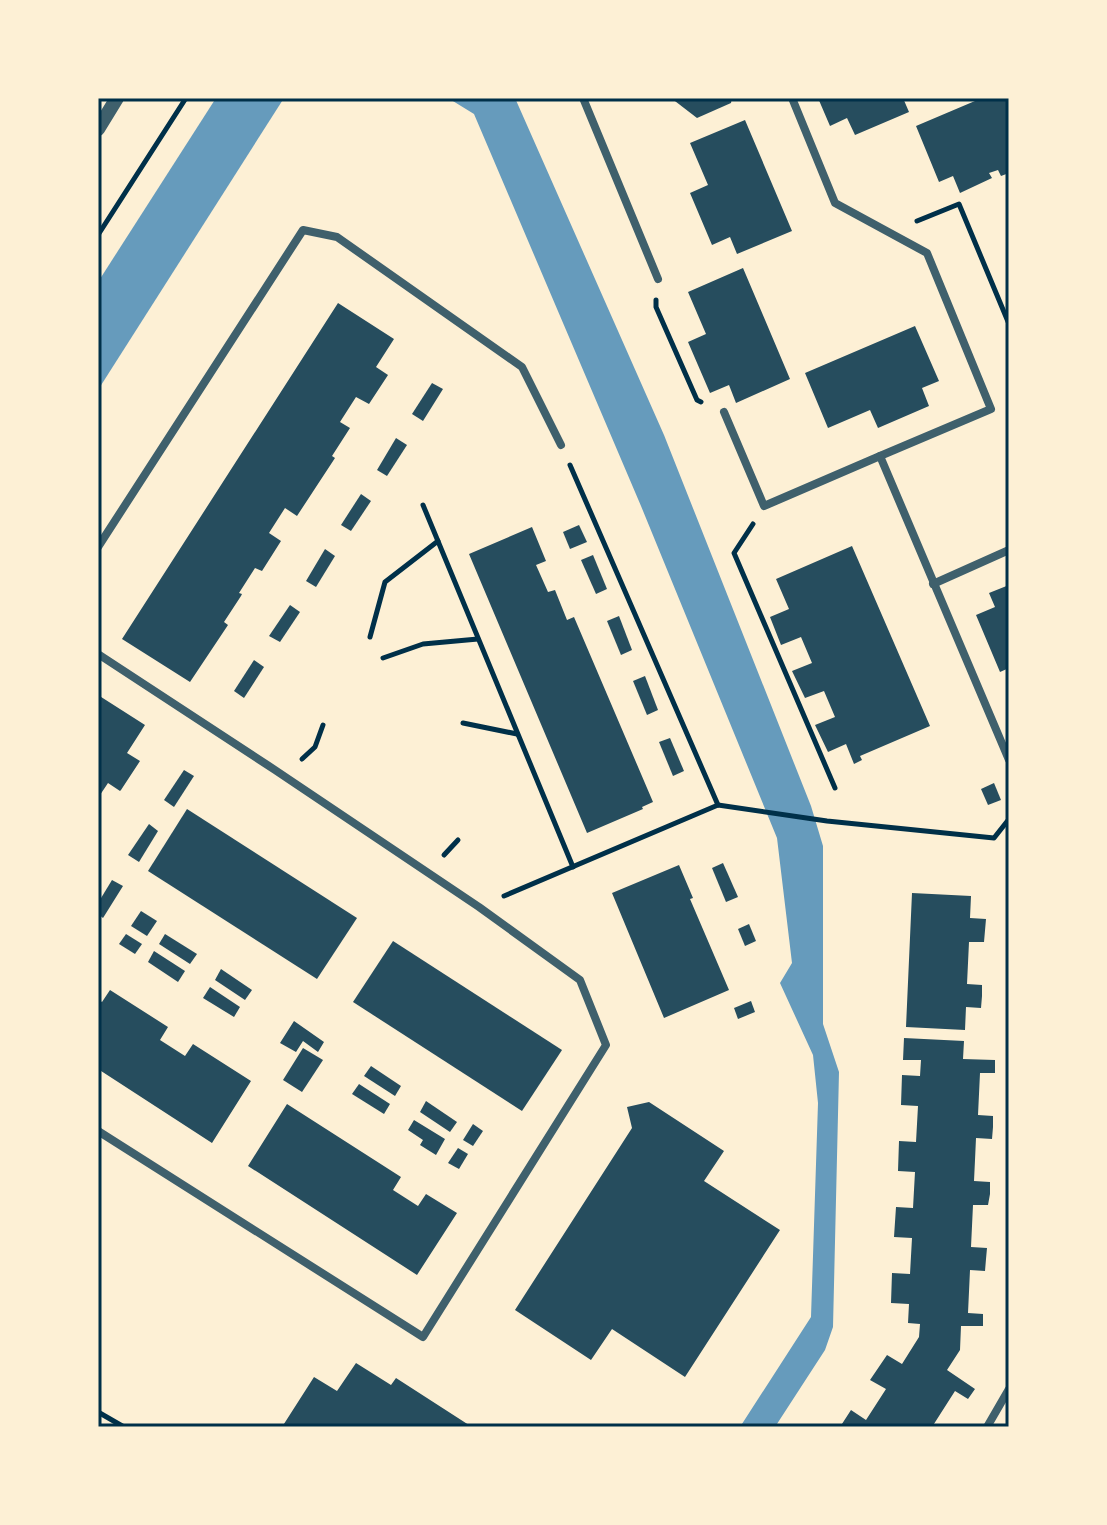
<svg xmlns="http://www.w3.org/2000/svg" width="1107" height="1525" font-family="'Archivo Narrow',sans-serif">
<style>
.water{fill:#669bbc}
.building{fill:#264d5e}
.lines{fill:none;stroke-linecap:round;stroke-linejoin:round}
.path{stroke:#003049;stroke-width:5}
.minor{stroke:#3f606c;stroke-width:8}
.tertiary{stroke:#3f606c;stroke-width:14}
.neatline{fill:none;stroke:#003049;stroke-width:3}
</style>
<rect width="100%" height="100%" fill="#fdf0d5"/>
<g class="water">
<path d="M216 98H284L98 390V282Z"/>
<path d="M448 98H515L664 435 811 806 823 846V1024L839 1072 833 1327 825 1350 775 1427H740L811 1317 818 1103 813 1055 780 983 792 963 777 838 641 506 474 114Z"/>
</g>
<g class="building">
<path d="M671 98H732L731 103 697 118Z"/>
<path d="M818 98H903L909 112 855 135 847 118 830 126Z"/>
<path d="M982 98H1009V173L1001 176 998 170 989 173 992 178 960 193 953 176 939 182 916 126Z"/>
<path d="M745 120 792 231 737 254 730 237 712 245 690 193 708 185 690 143Z"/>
<path d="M743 268 790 379 736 403 729 385 710 393 688 342 706 334 688 292Z"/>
<path d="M338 303 394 339 376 367 388 375 369 404 356 397 340 422 350 428 332 456 335 458 297 516 285 508 269 533 281 541 262 571 255 568 239 593 242 594 241 596 224 622 228 625 190 682 122 639Z"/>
<path d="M915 326 939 381 922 388 929 406 878 428 870 410 828 428 805 373Z"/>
<path d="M432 383 443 389 423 421 412 414Z"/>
<path d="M396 438 407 445 387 476 377 470Z"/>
<path d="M361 494 371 501 351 531 341 525Z"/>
<path d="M579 525 587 542 570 549 563 532Z"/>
<path d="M532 527 546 561 536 565 548 592 555 590 567 620 574 617 653 802 642 807 643 809 587 833 469 554Z"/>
<path d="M852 546 930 726 860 756 862 760 854 764 846 744 828 752 815 725 835 717 824 691 805 698 792 671 812 663 801 637 781 645 770 617 789 609 776 579Z"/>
<path d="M325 549 335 556 316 587 306 581Z"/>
<path d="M593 555 607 589 596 594 581 560Z"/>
<path d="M1009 585V668L1000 672 976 615 995 607 989 593Z"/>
<path d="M290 605 300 612 280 642 269 636Z"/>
<path d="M619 616 632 650 621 655 607 621Z"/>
<path d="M254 660 264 667 244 698 234 691Z"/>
<path d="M645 676 658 710 647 715 633 681Z"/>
<path d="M98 695 145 725 127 753 140 761 121 790 120 791 108 783 98 798Z"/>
<path d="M670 738 684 771 673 776 659 742Z"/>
<path d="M184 770 194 776 174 807 164 800Z"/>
<path d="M994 783 1001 800 988 805 981 789Z"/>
<path d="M187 809 357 918 317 979 148 871Z"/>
<path d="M149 824 158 831 139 862 128 855Z"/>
<path d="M723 863 738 897 726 902 712 868Z"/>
<path d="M679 865 693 898 690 899 729 990 664 1018 612 893Z"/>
<path d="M112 880 123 886 103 918 98 914V903Z"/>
<path d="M912 893 971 896 970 918 986 919 984 942H969L967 984 982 985V996L981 1008 966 1007 965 1030 906 1027Z"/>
<path d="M141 911 157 921 147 936 131 926Z"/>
<path d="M749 924 756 941 745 946 738 929Z"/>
<path d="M126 934 142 944 135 954 119 944Z"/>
<path d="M165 934 197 954 190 964 159 944Z"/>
<path d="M393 941 562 1050 522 1111 353 1002Z"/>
<path d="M154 951 185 971 178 982 148 962Z"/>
<path d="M221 969 252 990 245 1000 215 980Z"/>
<path d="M210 987 240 1007 234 1017 203 998Z"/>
<path d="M110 990 168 1027 160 1040 185 1056 193 1044 251 1081 212 1143 98 1069V1000L102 1002Z"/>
<path d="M751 1001 755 1012 738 1019 734 1008Z"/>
<path d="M294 1021 324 1042 318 1052 303 1041 296 1052 280 1043Z"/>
<path d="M904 1038 964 1041 963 1059 995 1060V1073H980L978 1115 993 1116V1127L992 1139 976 1138 975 1160 974 1181 990 1182V1194L988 1205H973L971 1247 987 1248 986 1259 985 1271 970 1270 968 1313 983 1314V1326H961L960 1350 947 1370 975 1389 968 1399 955 1391 932 1427H840L851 1410 866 1420 886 1389 870 1380 887 1355 902 1364 919 1337 920 1324 908 1323 909 1304 891 1303 892 1273 910 1274 912 1238 894 1237 896 1207 913 1208 915 1172 898 1171 899 1141 916 1142 918 1106 901 1105 902 1075 920 1076 921 1060H903Z"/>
<path d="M303 1048 323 1060 302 1092 283 1080Z"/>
<path d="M371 1066 401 1086 395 1096 364 1076Z"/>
<path d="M359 1084 390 1104 384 1114 352 1094Z"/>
<path d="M426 1101 457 1122 450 1132 420 1112Z"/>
<path d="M649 1102 724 1151 704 1181 780 1230 685 1377 612 1329 591 1360 515 1310 632 1128 627 1107Z"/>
<path d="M287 1104 401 1177 393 1190 418 1206 426 1194 457 1213 417 1275 248 1166Z"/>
<path d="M414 1120 445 1139 436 1155 420 1145 423 1140 408 1130Z"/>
<path d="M473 1124 483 1131 473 1146 463 1140Z"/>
<path d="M458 1148 468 1154 459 1169 448 1163Z"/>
<path d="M356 1363 391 1385 396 1378 472 1427H282L314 1377 337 1391Z"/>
</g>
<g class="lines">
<g class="path">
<path d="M917 221 959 204 1009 324"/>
<path d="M98 235 186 98"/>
<path d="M656 300V307L697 400 701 402"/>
<path d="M570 465 718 805"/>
<path d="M423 505 573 867"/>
<path d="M753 524 734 553 835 788"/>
<path d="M370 637 385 582 438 541"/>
<path d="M383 658 423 644 478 639"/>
<path d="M463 723 517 734"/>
<path d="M302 759 315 747 323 725"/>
<path d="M444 855 458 840"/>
<path d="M504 896 718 805 827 821 994 838 1009 819"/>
<path d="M98 1412 124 1427"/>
</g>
<g class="minor">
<path d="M583 98 658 279"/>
<path d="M792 98 835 203 927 253 991 409 880 456 1009 760"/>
<path d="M724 412 764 506 880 456"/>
<path d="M98 547 303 230 337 237 522 367 561 445"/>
<path d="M933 584 1009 550"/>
<path d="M98 654 275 770 479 907 580 980 606 1045 423 1337 98 1131"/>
<path d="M987 1427 1009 1389"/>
</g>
<path class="tertiary" d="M98 129 117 98"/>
</g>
<rect width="1107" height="1525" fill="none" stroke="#fdf0d5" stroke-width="200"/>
<rect x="100" y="100" width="907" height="1325" class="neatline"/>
</svg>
